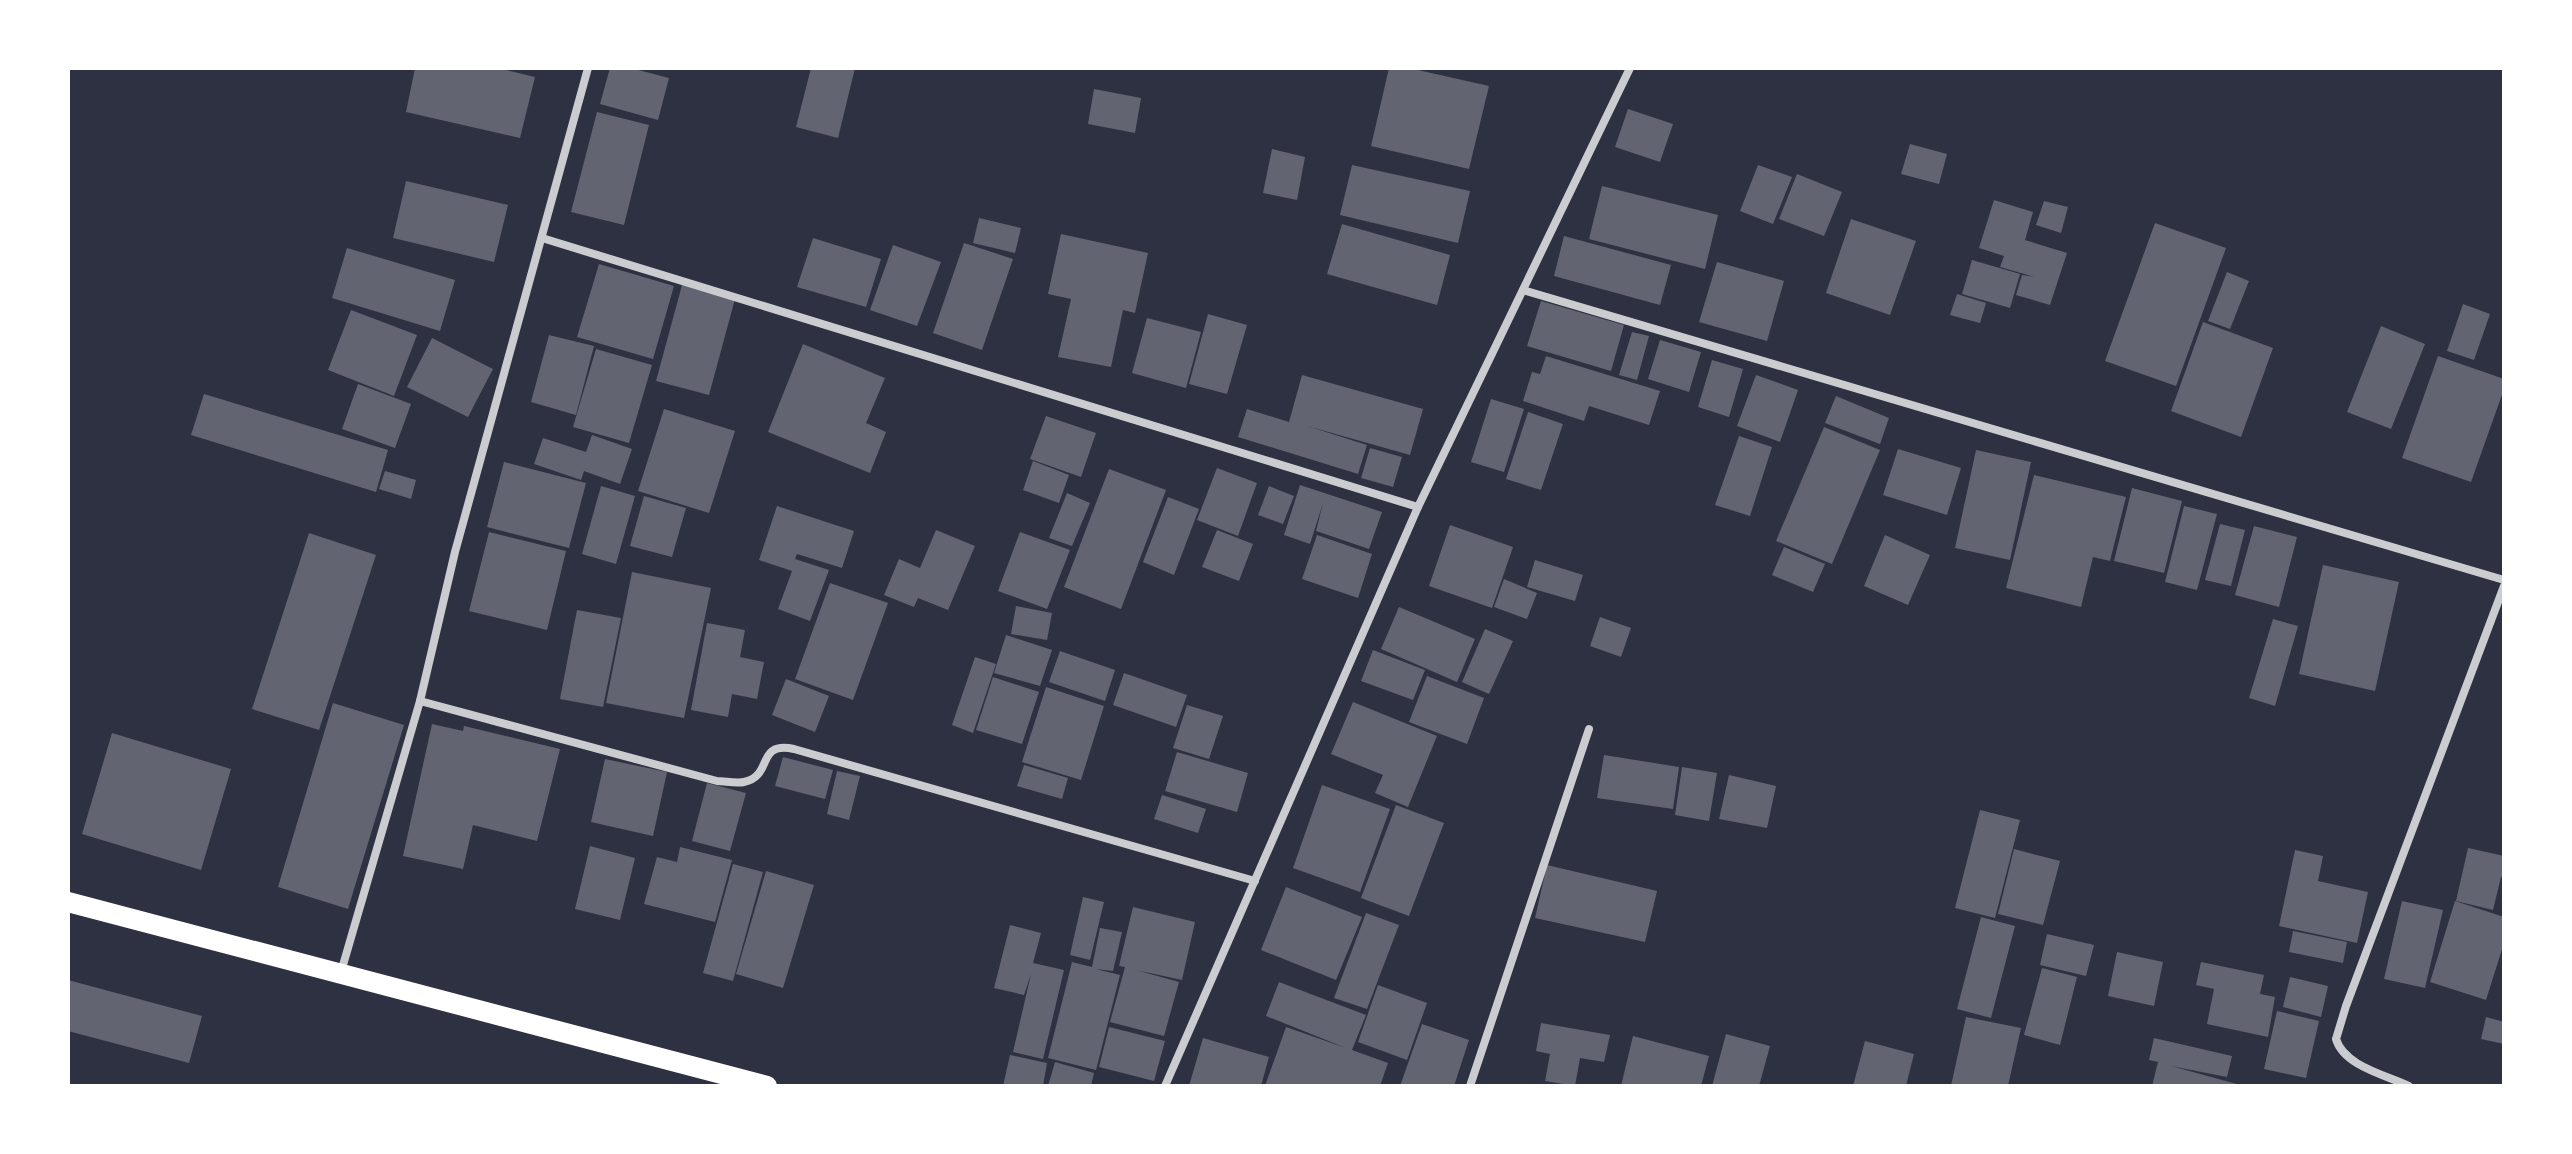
<svg xmlns="http://www.w3.org/2000/svg" width="2572" height="1154" font-family="'Sofia Sans Condensed',sans-serif">
<style>
.building{fill:#626471}
.lines{fill:none;stroke-linecap:round;stroke-linejoin:round}
.minor{stroke:#caccd0;stroke-width:8}
.primary{stroke:#fff;stroke-width:20}
</style>
<rect width="100%" height="100%" fill="#2d3142"/>
<g class="building">
<path d="M415 68H497L535 77 520 138 406 112Z"/>
<path d="M610 68H631L669 78 658 120 600 104Z"/>
<path d="M811 68H855L838 138 796 127Z"/>
<path d="M1389 68H1409L1489 86 1469 169 1371 146Z"/>
<path d="M1094 89 1141 98 1135 133 1088 124Z"/>
<path d="M1628 109 1673 124 1660 162 1615 147Z"/>
<path d="M597 112 649 125 624 225 571 212Z"/>
<path d="M1910 144 1947 154 1939 184 1901 174Z"/>
<path d="M1272 149 1305 157 1297 200 1263 193Z"/>
<path d="M1352 165 1470 191 1458 243 1340 215Z"/>
<path d="M1758 165 1792 177 1773 224 1740 211Z"/>
<path d="M1797 174 1842 192 1824 236 1779 219Z"/>
<path d="M406 181 508 205 494 262 393 238Z"/>
<path d="M1602 186 1718 215 1705 269 1589 239Z"/>
<path d="M1994 200 2033 212 2025 240 2067 253 2050 305 2016 295 2022 275 2035 277 2000 267 2004 256 1979 248Z"/>
<path d="M2044 201 2068 207 2061 233 2036 225Z"/>
<path d="M979 218 1021 228 1015 253 973 243Z"/>
<path d="M1851 219 1916 241 1890 315 1826 293Z"/>
<path d="M2155 223 2226 248 2176 386 2105 361Z"/>
<path d="M1342 224 1450 255 1437 305 1327 274Z"/>
<path d="M1061 234 1148 253 1135 313 1123 310 1111 367 1058 357 1071 299 1048 294Z"/>
<path d="M1564 236 1671 265 1660 305 1554 276Z"/>
<path d="M813 238 881 259 866 307 797 287Z"/>
<path d="M964 243 1013 259 982 350 933 333Z"/>
<path d="M893 245 941 262 917 326 870 310Z"/>
<path d="M347 248 455 280 440 331 332 298Z"/>
<path d="M1972 260 2020 274 2010 308 1962 294Z"/>
<path d="M1717 262 1784 281 1767 341 1699 322Z"/>
<path d="M599 264 674 286 653 359 577 337Z"/>
<path d="M2227 272 2249 281 2230 329 2208 321Z"/>
<path d="M682 285 735 299 709 395 656 381Z"/>
<path d="M1957 294 1986 303 1980 323 1950 315Z"/>
<path d="M1541 301 1624 325 1611 371 1527 346Z"/>
<path d="M2463 304 2490 314 2474 360 2447 351Z"/>
<path d="M351 310 417 335 394 396 328 370Z"/>
<path d="M1208 314 1247 325 1227 394 1189 384Z"/>
<path d="M1147 318 1201 332 1186 388 1132 373Z"/>
<path d="M2203 322 2273 348 2241 437 2171 411Z"/>
<path d="M2381 326 2425 344 2391 429 2347 412Z"/>
<path d="M1632 332 1649 336 1637 380 1619 375Z"/>
<path d="M549 335 594 346 576 415 531 402Z"/>
<path d="M432 338 493 369 468 417 407 387Z"/>
<path d="M1660 340 1701 352 1689 392 1648 379Z"/>
<path d="M803 344 885 378 866 423 886 432 870 473 768 432Z"/>
<path d="M596 349 652 365 629 443 573 427Z"/>
<path d="M1546 356 1660 391 1649 425 1589 406 1584 421 1523 401 1532 372 1540 374Z"/>
<path d="M2438 356 2504 379V389L2471 482 2402 458Z"/>
<path d="M1712 360 1743 369 1729 417 1698 407Z"/>
<path d="M1302 375 1423 409 1410 455 1307 426 1367 445 1358 474 1238 437 1247 409 1289 422Z"/>
<path d="M1756 375 1798 390 1780 442 1737 426Z"/>
<path d="M358 384 411 404 395 448 342 429Z"/>
<path d="M204 394 388 450 376 492 191 435Z"/>
<path d="M1836 396 1889 418 1880 444 1825 423Z"/>
<path d="M1491 399 1524 409 1504 472 1471 462Z"/>
<path d="M664 409 735 431 709 513 638 491Z"/>
<path d="M1528 412 1563 424 1541 490 1506 479Z"/>
<path d="M1046 416 1096 433 1081 477 1030 459Z"/>
<path d="M1824 427 1880 450 1832 564 1776 541Z"/>
<path d="M592 435 632 449 620 484 584 471 581 480 534 464 543 438 586 452Z"/>
<path d="M1739 436 1772 447 1750 516 1715 505Z"/>
<path d="M1370 448 1402 457 1393 487 1361 478Z"/>
<path d="M1898 449 1961 468 1947 515 1883 495Z"/>
<path d="M1976 450 2031 462 2010 560 1955 548Z"/>
<path d="M1033 461 1069 475 1059 503 1023 490Z"/>
<path d="M504 462 586 483 569 548 487 527Z"/>
<path d="M1217 468 1257 483 1238 536 1197 520Z"/>
<path d="M1109 469 1166 490 1121 609 1064 587Z"/>
<path d="M385 471 416 480 411 499 379 489Z"/>
<path d="M2034 475 2126 497 2110 561 2093 557 2081 607 2006 588Z"/>
<path d="M1300 485 1382 512 1369 549 1316 531 1323 503 1310 544 1284 535Z"/>
<path d="M601 486 635 496 616 564 582 554Z"/>
<path d="M1269 486 1294 496 1283 524 1258 515Z"/>
<path d="M2132 488 2182 501 2164 573 2114 561Z"/>
<path d="M1067 493 1090 503 1072 546 1049 538Z"/>
<path d="M644 496 686 508 672 557 630 546Z"/>
<path d="M1168 497 1199 509 1174 575 1143 562Z"/>
<path d="M777 506 854 531 842 568 797 554 795 559 829 570 810 621 778 609 792 571 759 560Z"/>
<path d="M2184 506 2217 514 2197 590 2165 582Z"/>
<path d="M2220 524 2245 530 2231 586 2205 580Z"/>
<path d="M1450 525 1513 547 1492 608 1429 586Z"/>
<path d="M2254 526 2297 537 2279 607 2235 595Z"/>
<path d="M936 530 975 546 948 610 918 598 914 607 884 595 899 559 920 568Z"/>
<path d="M1217 530 1253 544 1239 581 1202 567Z"/>
<path d="M489 532 566 551 547 630 469 611Z"/>
<path d="M1020 532 1070 550 1047 609 998 591Z"/>
<path d="M309 533 376 555 319 730 252 709Z"/>
<path d="M1317 535 1372 554 1358 598 1302 579Z"/>
<path d="M1885 535 1930 555 1908 605 1864 586Z"/>
<path d="M1784 547 1825 564 1813 592 1772 575Z"/>
<path d="M1535 560 1583 575 1575 601 1527 587Z"/>
<path d="M2323 565 2399 582 2375 691 2299 674Z"/>
<path d="M632 572 711 588 684 718 606 703Z"/>
<path d="M1504 579 1537 593 1527 619 1494 607Z"/>
<path d="M830 583 888 603 853 700 795 679Z"/>
<path d="M1016 606 1052 613 1047 640 1011 634Z"/>
<path d="M1399 607 1475 639 1457 682 1381 649Z"/>
<path d="M577 610 621 618 603 707 560 699Z"/>
<path d="M1600 617 1631 628 1621 657 1590 646Z"/>
<path d="M2273 619 2298 626 2275 706 2249 698Z"/>
<path d="M707 623 745 630 740 657 764 662 757 699 732 694 728 717 691 710Z"/>
<path d="M1485 629 1513 641 1489 694 1462 682Z"/>
<path d="M1006 635 1052 650 1040 686 994 673Z"/>
<path d="M1373 650 1425 670 1413 700 1361 681Z"/>
<path d="M1060 651 1115 670 1105 701 1049 682Z"/>
<path d="M975 657 996 664 973 733 952 725Z"/>
<path d="M1124 673 1187 695 1176 727 1113 705Z"/>
<path d="M1427 676 1484 698 1467 744 1409 722Z"/>
<path d="M993 677 1039 692 1022 744 976 730Z"/>
<path d="M786 679 829 696 815 732 772 715Z"/>
<path d="M1046 687 1104 706 1081 780 1022 762Z"/>
<path d="M1353 702 1437 736 1408 807 1375 793 1383 775 1331 754Z"/>
<path d="M333 703 404 725 348 909 278 887Z"/>
<path d="M1187 705 1223 716 1209 759 1173 748Z"/>
<path d="M432 724 463 731 464 726 560 749 537 841 473 825 463 869 403 856Z"/>
<path d="M112 733 231 769 201 870 82 834Z"/>
<path d="M1177 752 1248 773 1237 812 1165 791Z"/>
<path d="M1604 755 1679 767 1673 809 1597 798Z"/>
<path d="M783 757 833 770 825 799 775 786Z"/>
<path d="M605 759 667 772 653 836 591 822Z"/>
<path d="M1024 765 1068 778 1062 799 1017 786Z"/>
<path d="M1682 767 1717 773 1709 821 1675 815Z"/>
<path d="M837 771 860 776 849 820 827 814Z"/>
<path d="M1729 775 1776 786 1767 828 1719 819Z"/>
<path d="M707 783 746 793 730 851 692 841Z"/>
<path d="M1322 785 1390 809 1360 892 1293 868Z"/>
<path d="M1162 795 1206 809 1198 833 1154 819Z"/>
<path d="M1396 805 1444 823 1409 916 1361 898Z"/>
<path d="M1980 810 2020 820 1995 918 1955 908Z"/>
<path d="M590 846 635 858 620 920 575 909Z"/>
<path d="M680 847 732 860 715 922 644 904 657 857 677 862Z"/>
<path d="M2468 848 2504 856V877H2501L2493 910 2456 901Z"/>
<path d="M2014 849 2060 861 2043 925 1998 914Z"/>
<path d="M2295 850 2323 856 2318 881 2368 892 2357 943 2279 926Z"/>
<path d="M733 864 763 872 733 981 703 973Z"/>
<path d="M1547 865 1657 891 1645 942 1535 918Z"/>
<path d="M766 871 814 885 783 988 736 974Z"/>
<path d="M1286 887 1362 917 1336 980 1261 950Z"/>
<path d="M1083 897 1104 902 1090 960 1070 955Z"/>
<path d="M2402 901 2443 910 2425 988 2384 979Z"/>
<path d="M2455 901 2504 917V943L2486 1000 2430 982Z"/>
<path d="M1133 907 1195 922 1182 980 1136 970 1179 982 1164 1036 1110 1022 1125 967 1119 966Z"/>
<path d="M1366 913 1399 925 1367 1009 1334 998Z"/>
<path d="M1981 917 2015 926 1991 1018 1957 1009Z"/>
<path d="M1010 925 1041 933 1033 963 1064 970 1043 1059 1013 1052 1031 974 1024 995 994 988Z"/>
<path d="M1100 928 1122 932 1113 971 1096 969 1120 975 1096 1070 1048 1058 1072 962 1092 967Z"/>
<path d="M2293 931 2347 942 2343 963 2289 952Z"/>
<path d="M2047 934 2094 945 2086 976 2040 965Z"/>
<path d="M2117 952 2163 962 2154 1006 2108 996Z"/>
<path d="M2201 962 2264 975 2260 994 2275 997 2268 1037 2207 1024 2214 989 2196 985Z"/>
<path d="M2042 968 2077 977 2060 1045 2024 1035Z"/>
<path d="M2290 977 2328 986 2321 1017 2283 1007Z"/>
<path d="M68 980 202 1016 189 1063 68 1031Z"/>
<path d="M1279 982 1366 1015 1352 1050 1388 1063 1380 1086H1265L1286 1027 1346 1048 1266 1016Z"/>
<path d="M1378 985 1427 1003 1407 1060 1358 1042Z"/>
<path d="M2277 1011 2319 1021 2306 1078 2264 1069Z"/>
<path d="M1966 1017 2021 1028 2008 1086H1951Z"/>
<path d="M2486 1017 2504 1022V1044L2481 1039Z"/>
<path d="M1541 1023 1610 1035 1604 1062 1580 1058 1575 1086 1545 1081 1550 1054 1536 1051Z"/>
<path d="M1422 1024 1469 1040 1454 1086H1400Z"/>
<path d="M1109 1027 1165 1041 1154 1081 1099 1067Z"/>
<path d="M1726 1034 1770 1046 1759 1086H1712Z"/>
<path d="M1633 1036 1709 1056 1701 1086H1621Z"/>
<path d="M1203 1038 1269 1057 1261 1086H1189Z"/>
<path d="M2154 1038 2232 1056 2227 1077 2171 1066 2244 1086H2152L2158 1062 2149 1060Z"/>
<path d="M1865 1041 1914 1054 1906 1086H1853Z"/>
<path d="M1010 1055 1047 1063 1043 1086H1003Z"/>
<path d="M1055 1062 1094 1073 1091 1086H1048Z"/>
</g>
<g class="lines">
<g class="minor">
<path d="M542 238 1418 507"/>
<path d="M1523 290 2504 580"/>
<path d="M420 701 717 781C725 781 736 784 744 782 774 776 755 741 794 749L1255 881"/>
<path d="M341 972 420 701 455 552 588 68"/>
<path d="M1165 1086 1418 507 1630 68"/>
<path d="M1470 1086 1589 729"/>
<path d="M2409 1086C2386 1075 2344 1066 2336 1039L2346 1006 2504 586"/>
</g>
<path class="primary" d="M68 902 767 1086"/>
</g>
<rect width="2572" height="1154" fill="none" stroke="#ffffff" stroke-width="140"/>
</svg>
